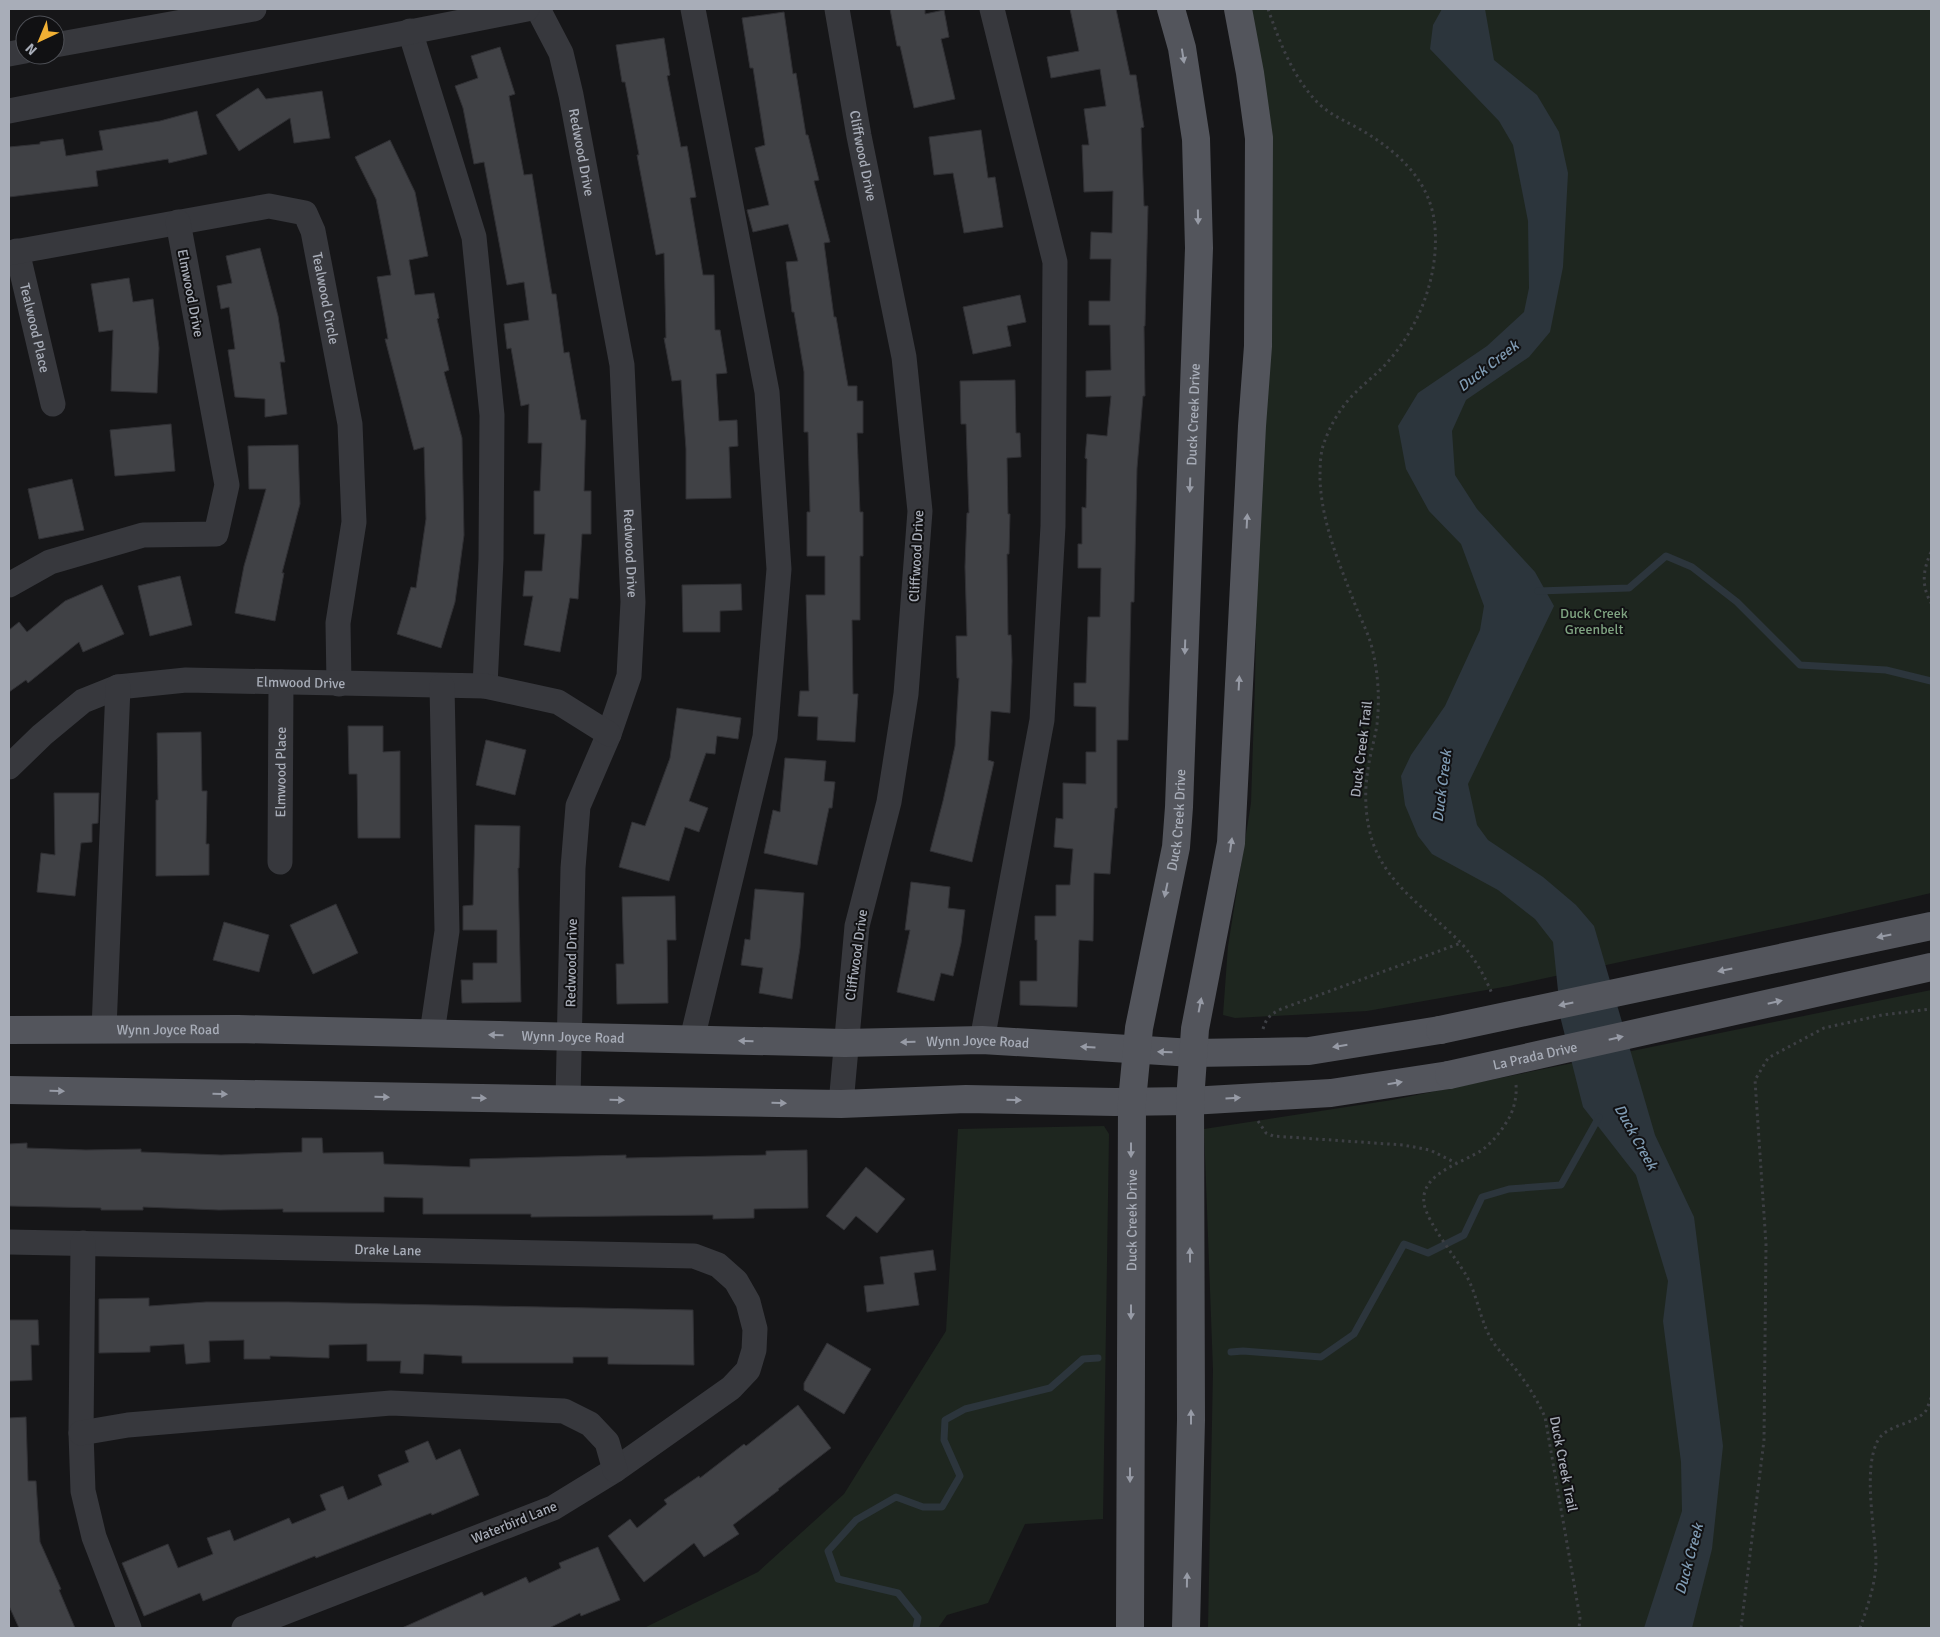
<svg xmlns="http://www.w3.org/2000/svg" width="1940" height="1637" font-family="Signika,sans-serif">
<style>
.green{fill:#1e261f}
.water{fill:#2c353c}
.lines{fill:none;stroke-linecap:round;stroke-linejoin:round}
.stream{stroke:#2c353c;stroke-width:7}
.building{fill:#404145;stroke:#303034}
.path{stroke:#3d3f44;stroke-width:3;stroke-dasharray:2.5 4;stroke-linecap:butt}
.minor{stroke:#37383d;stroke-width:25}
.major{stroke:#53555c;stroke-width:28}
.major-bridge{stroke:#53555c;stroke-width:28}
.oneway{fill:#979ba6}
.labels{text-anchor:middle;stroke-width:4;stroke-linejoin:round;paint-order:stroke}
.street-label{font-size:14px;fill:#a8adb8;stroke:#111113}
.park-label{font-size:14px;fill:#7fa381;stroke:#111113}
.water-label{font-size:15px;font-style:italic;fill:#7f9bb3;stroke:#111113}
</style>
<rect width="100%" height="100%" fill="#161618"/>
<g class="green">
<path d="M1248 9H1931V893L1824 918 1509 986 1367 1011 1235 1018 1223 1015 1228 946 1251 803 1255 683 1258 517Z"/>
<path d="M1931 990V1628H1208L1213 1370 1204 1129 1392 1100Z"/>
<path d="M1104 1126 1109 1134 1103 1519 1025 1524 988 1603 947 1615 938 1628H644L758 1572 844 1494 946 1331 958 1129Z"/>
</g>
<path class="water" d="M1442 9H1485L1494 60 1537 95 1559 132 1568 173 1563 267 1550 332 1529 357 1466 400 1452 431 1455 475 1477 509 1535 572 1554 606 1468 784 1477 825 1488 840 1543 877 1576 905 1594 926 1655 1135 1694 1217 1723 1446 1712 1549 1692 1628H1644L1682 1511 1681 1462 1663 1321 1668 1281 1636 1175 1583 1107 1561 1020 1553 942 1535 919 1498 890 1432 854 1418 836 1405 805 1401 776 1411 755 1445 706 1480 630 1484 606 1461 544 1429 511 1406 469 1398 426 1418 393 1487 346 1524 312 1529 288 1528 221 1513 145 1499 121 1430 49 1433 25Z"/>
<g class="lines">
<g class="stream">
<path d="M1538 591 1629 588 1666 556 1692 567 1737 602 1800 665 1886 670 1931 681"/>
<path d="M1231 1352 1243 1351 1321 1357 1354 1334 1404 1244 1428 1253 1464 1235 1482 1197 1509 1189 1561 1185 1599 1117"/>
<path d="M916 1628 918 1618 898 1593 838 1579 828 1551 856 1520 896 1497 923 1507H942L960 1476 944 1440 945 1420 965 1409 1050 1388 1083 1359 1098 1358"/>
</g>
</g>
<g class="building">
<path d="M890 9H925V14L944 10 949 37 941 39 955 99 914 108 900 46H897Z"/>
<path d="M1070 9H1116L1130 75H1136L1144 127 1141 128 1144 206H1148L1145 326H1144L1145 396H1143L1137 468 1134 602H1131L1128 740H1117V808H1115L1110 874 1094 873 1093 941 1079 940 1077 1007 1020 1005V981H1037V940H1035V916H1056V885H1070L1073 849 1054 847 1056 818 1063 819V783L1086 784V752H1096V707L1074 706V683H1086L1088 617H1100L1101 568H1078V544H1082V507L1086 508 1087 459 1085 458 1087 434 1107 436 1111 396 1086 397V371L1111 370 1110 325H1089V301H1110L1111 259H1090L1091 232 1112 233 1113 191 1084 192 1082 145H1089L1084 109 1106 106 1100 69 1051 78 1047 57 1079 51Z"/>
<path d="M784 12 793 74 796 73 806 135H808L819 180 814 181 830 242 824 243 834 317H836L848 386H857V401H863V433H857L860 512H863V556H860V620H852L853 694H858L855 742 817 740 818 717 798 716 800 691H809L806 595H825V556H807V512H810L808 432H804V372L794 312H792L786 262 798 261 788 224 753 232 747 210 769 205 755 148 765 145 753 68H750L742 18Z"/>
<path d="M664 38 670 75 667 76 681 147 687 146 696 197 690 198 703 275H714L715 330H720L727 373 716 374 719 421 737 420 738 446 729 447 731 498 686 499V449L681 380 672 381 664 338H666L664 253 656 255 637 155H639L625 82H622L616 45Z"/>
<path d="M500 47 515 94 509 96 524 175 532 174 552 294H556L564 353 569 352 581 420H586L584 491H591V534H582L578 599 570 598 560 652 524 645 533 596H523L525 571H542L545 534H534V491H540L542 443H528L529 404 521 406 511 348 507 349 504 324 529 320 524 282 507 285 484 162 474 164 463 108 455 86 478 78 471 56Z"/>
<path d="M258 88 266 99 322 91 330 138 294 143 290 118 239 151 216 115Z"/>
<path d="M197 111 207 154 169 163 168 159 96 171 98 186 9 197V147L40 144V142L63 139 66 156 103 150 99 131 160 121Z"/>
<path d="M981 130 988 178 995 177 1003 227 964 233 953 173 934 175 929 137Z"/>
<path d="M390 140 415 192 428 256 409 260 415 295 434 293 439 318 437 319 449 370 444 372 462 438 464 535 455 602 441 648 397 634 411 587 416 588 426 519 424 447 414 450 385 339H388L377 277 391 275 376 199 355 157Z"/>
<path d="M260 248 278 316 285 362H280L287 414 265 417V399L235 397 228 350 235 349 229 307 221 309 217 286 232 283 226 256Z"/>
<path d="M129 278 133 302 153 299 159 348 157 393 111 391 113 330 99 332 91 284Z"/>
<path d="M1020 295 1026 322 1007 326 1011 346 973 354 963 307Z"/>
<path d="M1015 380 1016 433H1020L1021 457 1007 458 1008 514H1010L1009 554H1007L1008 635H1011L1012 661 1010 713 991 711 988 760 994 762 972 862 930 851 943 801 955 746 959 678H957L956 636H967L965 567 967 513H969L966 424H961L960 381Z"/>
<path d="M171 424 175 471 115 476 110 430Z"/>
<path d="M298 445 300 504 282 573H284L275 621 235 613 244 566 266 489H249L248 446Z"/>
<path d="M72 479 84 530 39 539 28 489Z"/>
<path d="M180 576 192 625 150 636 138 586Z"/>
<path d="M741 584 742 610 720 611V632H683L682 585Z"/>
<path d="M102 585 124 634 83 652 79 642 28 683 26 680 9 692V630L19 622 27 632 65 601Z"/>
<path d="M677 708 741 718 738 739 717 736 715 754 706 753 689 801 708 808 699 832 685 827 669 881 619 867 632 822 645 826 670 758Z"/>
<path d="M348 726H383V752L400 751V838H358L357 774H349Z"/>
<path d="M201 732 202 791H207L206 844H209V875L156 876V800H158L157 733Z"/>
<path d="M486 740 526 750 515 795 476 785Z"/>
<path d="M785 758 826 761 824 781 835 782 832 808H829L817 865 764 853 773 810 780 812Z"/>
<path d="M54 793H99L98 823 92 824V842L81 843 75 896 37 892 41 853 55 855Z"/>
<path d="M475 825 520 826 519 868H518L521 1002 462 1003 461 980H473V963H497V930H463V906L473 905Z"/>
<path d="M911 882 950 887 948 908 965 910 961 943 953 976 941 973 934 1001 897 992 910 930H905Z"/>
<path d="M755 889 804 893 800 948 792 999 759 993 763 968 741 965 745 939 750 940Z"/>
<path d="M675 896 676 940H667L668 1003 617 1004 616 964H624L622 897Z"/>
<path d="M336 904 358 953 313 974 290 925Z"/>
<path d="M224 922 269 935 259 972 213 960Z"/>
<path d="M302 1138H322L323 1153 383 1152 384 1164 470 1167V1159L626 1155V1158L766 1155V1151L807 1150 808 1208 754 1209V1218L713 1219V1215L531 1217V1214H423V1198L384 1197V1212H283V1209L219 1210 143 1207V1210H101V1208L9 1206V1144L27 1143V1148L86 1150 141 1149V1152L221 1155 302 1152Z"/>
<path d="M866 1167 905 1199 877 1233 856 1216 844 1230 826 1216Z"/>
<path d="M933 1250 936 1270 914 1273 919 1305 867 1312 864 1286 884 1284 880 1257Z"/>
<path d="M149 1298V1306L206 1302H289L693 1310 694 1365 608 1364V1357H573V1363H462V1356L424 1354 423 1374 400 1373 401 1361H367V1344L329 1345V1358L270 1356V1359H244V1340L209 1341 210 1362 186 1364 184 1344 150 1346V1352L99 1353V1299Z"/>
<path d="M9 1320H38L39 1345H31L32 1380 9 1381Z"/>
<path d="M827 1343 871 1369 844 1414 804 1390V1383Z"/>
<path d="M798 1405 831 1448 778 1489 779 1490 733 1525 739 1534 704 1557 694 1543 644 1582 608 1536 630 1519 637 1528 667 1504 664 1500 699 1476 700 1478 744 1444 746 1446Z"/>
<path d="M26 1417 28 1481H36L40 1542 61 1589 59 1590 75 1628H19L9 1606V1418Z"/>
<path d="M428 1441 436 1460 460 1449 479 1495 432 1515 431 1513 316 1558 315 1556 203 1601 200 1593 144 1616 122 1563 168 1544 178 1568 213 1554 207 1538 230 1530 234 1541 289 1518 292 1524 326 1510 320 1495 343 1486 348 1500 382 1485 378 1475 409 1462 405 1451Z"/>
<path d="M598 1547 620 1600 581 1616 580 1613 549 1628H402L482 1592 484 1596 526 1577 529 1583 561 1568 559 1563Z"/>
</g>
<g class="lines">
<g class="path">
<path d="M1268 9C1280 43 1293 78 1319 104 1332 116 1348 122 1363 131 1400 153 1432 183 1435 228 1439 279 1417 333 1381 369 1373 377 1364 384 1356 392 1341 406 1329 427 1323 446 1320 456 1320 469 1320 480 1322 525 1340 565 1356 607 1361 619 1367 631 1371 644 1378 670 1380 697 1377 724 1375 739 1370 754 1368 769 1364 793 1365 819 1373 843 1388 886 1428 910 1459 941 1473 955 1485 976 1492 994"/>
<path d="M1931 552C1923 570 1921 585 1931 603"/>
<path d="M1263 1029C1266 1018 1271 1014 1281 1009L1461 943"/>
<path d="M1516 1085C1517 1096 1514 1109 1509 1118 1502 1130 1493 1142 1482 1150 1463 1163 1420 1173 1424 1203 1426 1221 1456 1258 1466 1275 1478 1296 1480 1322 1493 1342 1501 1354 1512 1363 1520 1375 1530 1388 1538 1402 1545 1417L1580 1618 1579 1628"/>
<path d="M1258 1121 1266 1133 1273 1136 1403 1145 1430 1150 1456 1163"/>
<path d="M1741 1628 1764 1440 1766 1244 1755 1080 1768 1058 1824 1028 1882 1015 1931 1009"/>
<path d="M1860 1628C1867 1608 1876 1583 1876 1561 1875 1528 1863 1472 1877 1442 1886 1424 1911 1426 1925 1412 1928 1408 1929 1402 1931 1398"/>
</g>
<g class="minor">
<path id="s1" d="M538 9 561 53 571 95 622 365 633 602 629 676 609 734 578 806 573 868 568 1099"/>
<path id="s2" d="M837 9 859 136 904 357 920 511 906 694 889 802 857 926 841 1104"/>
<path d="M410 31 474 237 492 415 491 559 485 686"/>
<path d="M55 45 254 9"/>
<path d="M9 54 25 51"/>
<path d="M9 111 527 9"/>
<path id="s3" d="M17 251 53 404"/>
<path id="s4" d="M9 253 269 206 305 213 313 231 350 424 354 522 338 623 339 684"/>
<path d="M9 585 50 562 143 535 216 534 227 485 178 222"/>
<path id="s5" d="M9 767 42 735 83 701 118 687 186 680 485 686 558 702 609 734"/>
<path id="s6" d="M280 862 281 682"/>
<path d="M104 1029 118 687"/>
<path d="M432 1033 447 931 442 686"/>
<path d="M692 1039 765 737 779 569 767 392 693 9"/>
<path d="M982 1040 1042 720 1053 526 1055 262 992 9"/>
<path id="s7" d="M9 1242 694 1256 718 1265 736 1281 748 1302 755 1329 754 1350 748 1370 731 1388 615 1470 553 1508 244 1628"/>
<path d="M83 1243 81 1433 83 1491 94 1537 129 1628"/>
<path d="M81 1433 128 1425 391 1403 564 1411 590 1424 607 1442 615 1470"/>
</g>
<g class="major">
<path id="s8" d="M9 1030 238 1029 845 1043 982 1040 1193 1053 1309 1051 1440 1030"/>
<path d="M9 1090 841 1104 966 1099 1115 1102 1190 1101 1331 1093 1449 1075"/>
<path id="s9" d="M1130 1628 1132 1101 1139 1028 1176 847 1179 807 1199 248 1196 139 1182 48 1171 9"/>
<path d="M1186 1628 1191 1420 1190 1101 1195 1029 1231 843 1252 426 1258 346 1259 138 1250 73 1238 9"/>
</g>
<g class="major-bridge">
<path d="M1440 1030 1931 926"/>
<path id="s10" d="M1449 1075 1931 967"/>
</g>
</g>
<defs><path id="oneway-solid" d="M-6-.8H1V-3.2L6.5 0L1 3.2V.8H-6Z" transform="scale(1.25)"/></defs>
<g class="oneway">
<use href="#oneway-solid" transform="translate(1183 56) rotate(81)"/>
<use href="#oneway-solid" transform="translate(1198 217) rotate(89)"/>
<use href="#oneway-solid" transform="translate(1190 485) rotate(92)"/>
<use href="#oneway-solid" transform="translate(1247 521) rotate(-87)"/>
<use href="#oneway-solid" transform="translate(1185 647) rotate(92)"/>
<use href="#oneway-solid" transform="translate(1239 683) rotate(-87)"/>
<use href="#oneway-solid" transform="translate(1231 845) rotate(-82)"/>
<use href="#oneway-solid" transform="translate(1166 890) rotate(102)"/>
<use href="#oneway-solid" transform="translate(1884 936) rotate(168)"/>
<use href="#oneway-solid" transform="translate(1725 970) rotate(168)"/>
<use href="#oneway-solid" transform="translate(1775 1002) rotate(-13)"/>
<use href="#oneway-solid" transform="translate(1566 1004) rotate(168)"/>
<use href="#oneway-solid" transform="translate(1200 1005) rotate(-79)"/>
<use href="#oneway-solid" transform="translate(496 1035) rotate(-179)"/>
<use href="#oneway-solid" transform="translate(1616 1038) rotate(-13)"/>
<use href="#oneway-solid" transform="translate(746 1041) rotate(-179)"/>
<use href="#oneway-solid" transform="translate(908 1042) rotate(179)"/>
<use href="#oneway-solid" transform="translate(1340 1046) rotate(171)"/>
<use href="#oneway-solid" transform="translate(1088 1047) rotate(-177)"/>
<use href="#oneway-solid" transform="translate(1165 1052) rotate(-178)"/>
<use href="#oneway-solid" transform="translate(1395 1083) rotate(-9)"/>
<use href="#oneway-solid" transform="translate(57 1091) rotate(1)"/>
<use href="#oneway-solid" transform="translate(220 1094) rotate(1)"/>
<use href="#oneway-solid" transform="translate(382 1097) rotate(1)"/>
<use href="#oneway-solid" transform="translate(479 1098) rotate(1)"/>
<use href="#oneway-solid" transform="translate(1233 1098) rotate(-3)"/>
<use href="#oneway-solid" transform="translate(617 1100) rotate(1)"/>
<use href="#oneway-solid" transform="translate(1014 1100) rotate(1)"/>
<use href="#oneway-solid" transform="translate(779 1103) rotate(1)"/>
<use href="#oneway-solid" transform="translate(1131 1150) rotate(90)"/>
<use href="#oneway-solid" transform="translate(1190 1255) rotate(-90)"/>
<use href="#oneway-solid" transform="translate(1131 1312) rotate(90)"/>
<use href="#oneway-solid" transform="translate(1191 1417) rotate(-90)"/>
<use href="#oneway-solid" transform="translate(1130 1475) rotate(90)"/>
<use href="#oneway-solid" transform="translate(1187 1580) rotate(-89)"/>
</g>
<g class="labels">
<g class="street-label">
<text dy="5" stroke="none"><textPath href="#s1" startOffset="151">Redwood Drive</textPath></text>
<text dy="5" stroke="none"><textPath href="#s2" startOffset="149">Cliffwood Drive</textPath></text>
<text transform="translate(191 293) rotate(79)" y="5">Elmwood Drive</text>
<text dy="5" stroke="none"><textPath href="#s4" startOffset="389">Tealwood Circle</textPath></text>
<text dy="5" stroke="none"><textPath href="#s3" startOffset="79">Tealwood Place</textPath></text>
<text dy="5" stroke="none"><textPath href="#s9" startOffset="1218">Duck Creek Drive</textPath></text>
<text dy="5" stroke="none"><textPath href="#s1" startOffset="556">Redwood Drive</textPath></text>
<text transform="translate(916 556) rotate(-87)" y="5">Cliffwood Drive</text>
<text dy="5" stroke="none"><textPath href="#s5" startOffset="320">Elmwood Drive</textPath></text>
<text transform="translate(1361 749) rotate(-83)" y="5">Duck Creek Trail</text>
<text dy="5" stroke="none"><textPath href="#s6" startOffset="90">Elmwood Place</textPath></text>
<text dy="5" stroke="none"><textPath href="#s9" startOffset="812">Duck Creek Drive</textPath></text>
<text transform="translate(856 955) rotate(-82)" y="5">Cliffwood Drive</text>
<text transform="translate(571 963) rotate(-89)" y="5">Redwood Drive</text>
<text dy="5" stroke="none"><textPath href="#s8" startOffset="159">Wynn Joyce Road</textPath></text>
<text dy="5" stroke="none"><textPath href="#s8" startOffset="564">Wynn Joyce Road</textPath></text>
<text dy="5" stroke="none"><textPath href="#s8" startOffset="969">Wynn Joyce Road</textPath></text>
<text dy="5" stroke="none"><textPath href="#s10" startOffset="88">La Prada Drive</textPath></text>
<text dy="5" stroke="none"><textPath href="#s9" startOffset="408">Duck Creek Drive</textPath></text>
<text dy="5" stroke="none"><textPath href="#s7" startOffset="379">Drake Lane</textPath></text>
<text transform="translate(1564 1464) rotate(79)" y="5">Duck Creek Trail</text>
<text transform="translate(514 1522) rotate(-22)" y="5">Waterbird Lane</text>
</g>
<g class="park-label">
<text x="1594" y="618">Duck Creek<tspan x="1594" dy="16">Greenbelt</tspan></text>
</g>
<g class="water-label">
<text transform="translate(1488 366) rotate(-38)" y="5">Duck Creek</text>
<text transform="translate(1442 786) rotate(-83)" y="5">Duck Creek</text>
<text transform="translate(1636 1137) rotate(61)" y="5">Duck Creek</text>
<text transform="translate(1689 1559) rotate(-75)" y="5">Duck Creek</text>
</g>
</g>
<rect width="1940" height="1637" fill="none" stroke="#a8adb8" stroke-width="20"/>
<g transform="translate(40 40) rotate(224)"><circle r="24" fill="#111113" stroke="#4d4f55"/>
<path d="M0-4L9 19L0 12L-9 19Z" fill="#f2b134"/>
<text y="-8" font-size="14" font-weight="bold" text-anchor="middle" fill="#a8adb8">N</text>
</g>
</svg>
